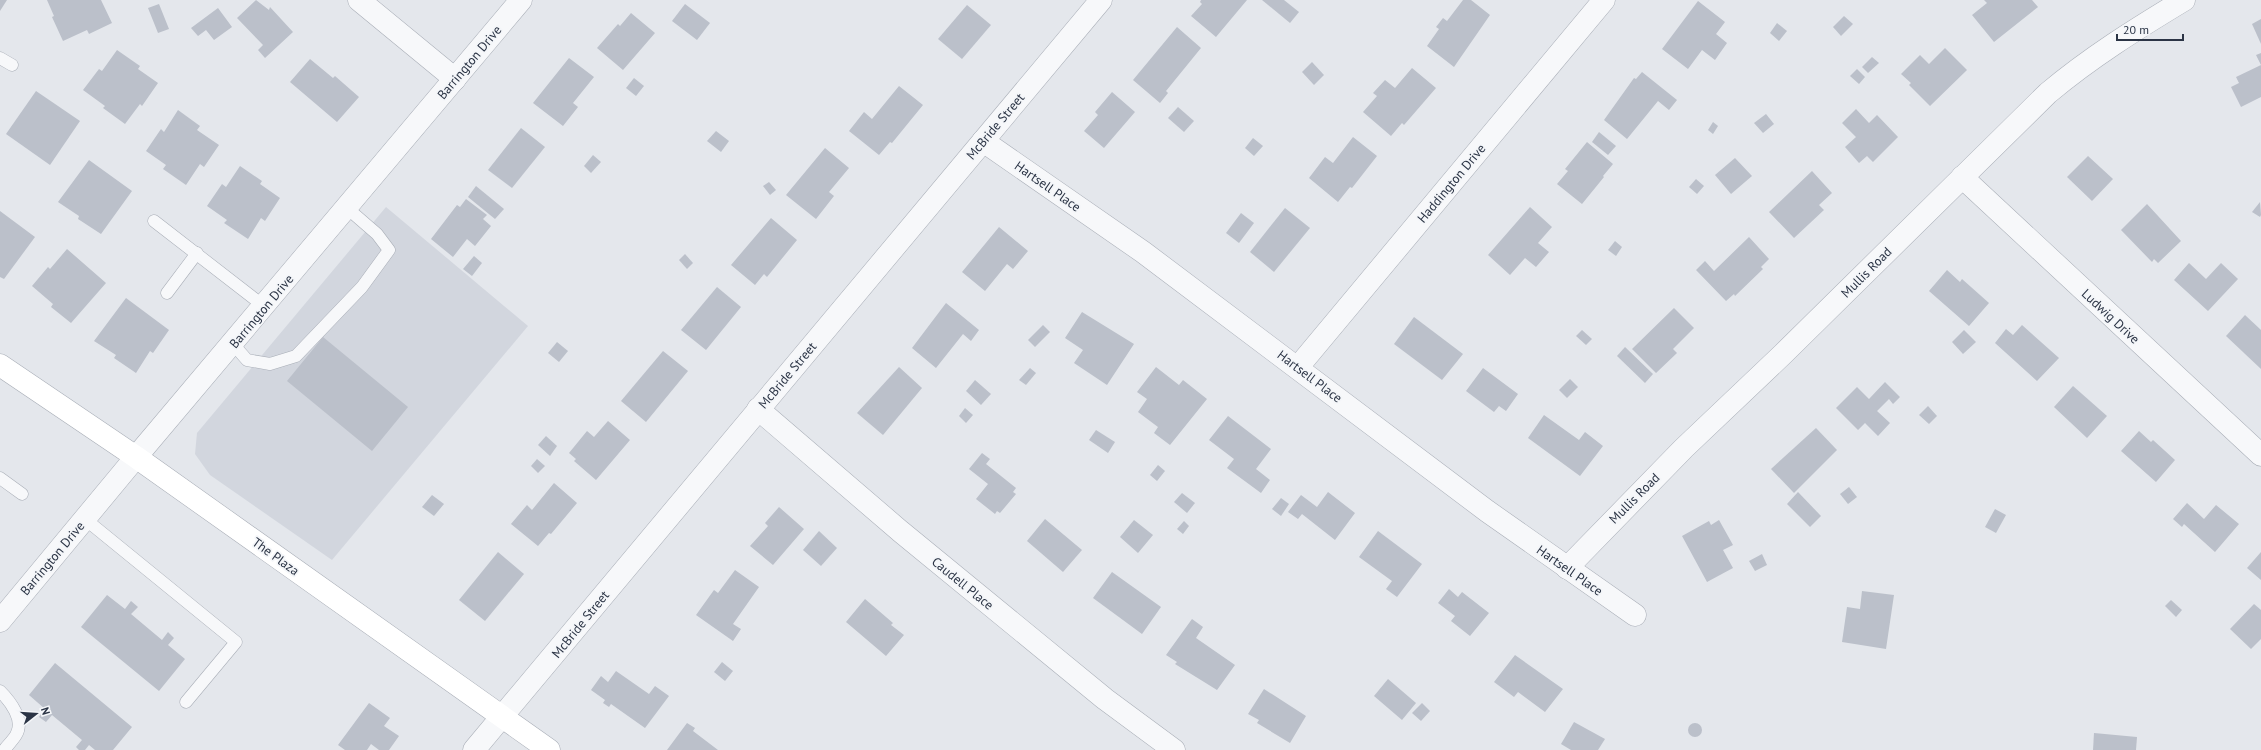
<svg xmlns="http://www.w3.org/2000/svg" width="2261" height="750" font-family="'PT Sans',sans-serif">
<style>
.built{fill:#d2d6de}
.building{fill:#bbc0ca}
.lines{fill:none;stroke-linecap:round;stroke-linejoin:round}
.service-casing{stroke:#a9aeb7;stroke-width:13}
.minor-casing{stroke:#a9aeb7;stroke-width:23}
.tertiary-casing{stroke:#a9aeb7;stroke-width:23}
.secondary-casing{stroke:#a9aeb7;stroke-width:23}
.service{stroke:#f7f8fa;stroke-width:12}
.minor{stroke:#f7f8fa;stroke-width:22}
.tertiary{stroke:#f7f8fa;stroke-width:22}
.secondary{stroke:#fff;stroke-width:22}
.labels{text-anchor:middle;stroke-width:3.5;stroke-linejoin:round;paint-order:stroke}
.street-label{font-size:13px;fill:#2b3445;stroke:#f4f6f9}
</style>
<rect width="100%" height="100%" fill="#e4e7ec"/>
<path class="built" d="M386 207 528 326 332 560 210 475 195 454 197 433Z"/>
<g class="building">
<path d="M0 0H7L0 11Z"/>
<path d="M47 0H101L112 23 89 34 87 30 63 41 52 17 54 16Z"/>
<path d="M256 0 269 10 270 7 293 32 265 58 258 50 263 45 237 18Z"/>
<path d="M1201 0H1247L1216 37 1191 16 1202 4 1200 2Z"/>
<path d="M1262 0H1284L1299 12 1290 23Z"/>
<path d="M1463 0H1471L1490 15 1454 67 1427 46 1439 29 1436 27 1443 18 1447 21Z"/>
<path d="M1984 0H2032L2038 7 1994 42 1972 15 1987 3Z"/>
<path d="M1698 1 1725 22 1716 34 1727 43 1715 60 1702 50 1688 69 1662 49Z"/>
<path d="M159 4 169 29 158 33 148 8Z"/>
<path d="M685 4 710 23 697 40 672 21Z"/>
<path d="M967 5 991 25 962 59 938 39Z"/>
<path d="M218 8 232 27 214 40 206 30 198 36 191 28Z"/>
<path d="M631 13 655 33 623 70 597 48 618 24 620 26Z"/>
<path d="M1844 16 1853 24 1841 36 1833 27Z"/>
<path d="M2261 19V44L2252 24Z"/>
<path d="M1777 23 1787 31 1779 41 1770 33Z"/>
<path d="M1177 27 1201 48 1166 91 1168 93 1160 103 1133 80Z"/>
<path d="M1945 48 1967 70 1930 106 1909 85 1911 83 1901 74 1920 55 1929 64Z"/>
<path d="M117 50 140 66 138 69 158 83 142 106 140 104 125 124 103 108 105 106 83 90 99 69 102 71Z"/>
<path d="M2261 53V97L2241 107 2231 87 2239 83 2236 77 2261 65 2256 55Z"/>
<path d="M1872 57 1879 63 1868 73 1862 67Z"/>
<path d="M569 58 594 77 573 103 578 107 563 126 533 103Z"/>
<path d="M310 59 333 78 335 76 359 97 337 122 290 82Z"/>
<path d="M1312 62 1324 75 1314 85 1302 72Z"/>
<path d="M1412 68 1436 88 1404 125 1402 123 1391 136 1363 112 1377 96 1373 93 1385 80 1395 88Z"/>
<path d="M1857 69 1865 77 1859 84 1850 76Z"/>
<path d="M1642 72 1677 100 1669 110 1658 101 1627 139 1604 120 1634 78 1636 79Z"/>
<path d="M634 78 644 86 636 96 626 88Z"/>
<path d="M899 86 923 105 892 143 890 142 879 155 849 131 864 112 872 119Z"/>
<path d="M36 91 80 121 50 165 6 134Z"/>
<path d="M1112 92 1135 112 1104 148 1084 131 1098 115 1095 112Z"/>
<path d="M1178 107 1194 121 1184 132 1168 118Z"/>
<path d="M1856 109 1869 123 1877 115 1898 137 1873 162 1867 156 1859 163 1845 147 1856 137 1842 123Z"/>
<path d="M178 110 200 126 197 130 219 145 204 167 200 164 186 185 163 169 166 165 146 151 161 129 164 132Z"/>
<path d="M1766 114 1774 124 1763 133 1754 123Z"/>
<path d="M1713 122 1718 126 1713 134 1708 130Z"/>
<path d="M521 128 545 147 512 188 488 170Z"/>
<path d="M716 131 729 141 721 152 707 141Z"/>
<path d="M1599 132 1616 146 1608 155 1592 142Z"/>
<path d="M1353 137 1377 156 1352 188 1350 187 1338 202 1309 178 1325 157 1333 163Z"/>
<path d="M1253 138 1263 146 1254 156 1245 148Z"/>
<path d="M1587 142 1613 164 1603 176 1604 177 1582 204 1557 184 1568 171 1565 169Z"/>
<path d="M825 148 849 168 829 192 834 196 816 219 786 195Z"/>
<path d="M593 155 601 162 591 173 584 166Z"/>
<path d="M2088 156 2113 179 2092 201 2067 177Z"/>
<path d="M1735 158 1752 176 1731 194 1715 175Z"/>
<path d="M89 160 132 191 101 234 78 219 79 216 58 202Z"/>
<path d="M240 166 262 181 260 184 280 198 265 221 261 218 248 239 224 223 227 220 207 206 222 184 226 187Z"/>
<path d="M1812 171 1832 193 1819 205 1824 210 1794 238 1769 212Z"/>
<path d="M1696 179 1704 186 1697 194 1689 187Z"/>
<path d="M769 182 776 190 770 195 763 186Z"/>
<path d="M476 186 504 209 495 219 468 197Z"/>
<path d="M466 199 487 215 483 219 491 226 475 246 467 239 453 257 431 239 457 205 460 207Z"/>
<path d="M2260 202 2261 215 2260 217 2252 212Z"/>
<path d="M2147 204 2181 241 2158 263 2154 259 2152 262 2121 230Z"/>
<path d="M1530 207 1552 227 1538 243 1549 252 1536 267 1525 258 1510 275 1488 255Z"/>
<path d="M1285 208 1310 228 1274 272 1250 252Z"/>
<path d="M0 211 35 237 4 279 0 277Z"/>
<path d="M1241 213 1254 223 1239 243 1226 233Z"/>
<path d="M771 218 797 240 767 277 764 274 755 285 731 265Z"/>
<path d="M999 227 1028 251 1013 269 1007 264 985 291 962 272Z"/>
<path d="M1749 237 1769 259 1761 267 1763 269 1735 296 1734 294 1726 301 1696 270 1705 261 1714 271Z"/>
<path d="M1615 241 1622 247 1616 256 1608 250Z"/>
<path d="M67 249 106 283 71 323 51 307 53 304 32 286 48 267 50 269Z"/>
<path d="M685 254 693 263 687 269 679 260Z"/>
<path d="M474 256 482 263 472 276 463 269Z"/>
<path d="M2189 263 2206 279 2221 263 2238 279 2208 311 2174 280Z"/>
<path d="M1947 270 1960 282 1962 279 1989 303 1969 326 1929 291Z"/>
<path d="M717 287 741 307 706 350 681 330Z"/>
<path d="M126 298 169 330 153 353 150 351 136 373 114 358 116 355 94 341Z"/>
<path d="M946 303 979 330 971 341 963 334 936 368 912 348Z"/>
<path d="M1674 308 1694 328 1673 349 1677 353 1656 373 1632 349Z"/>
<path d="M1082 312 1134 344 1107 385 1074 363 1083 350 1065 338Z"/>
<path d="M2245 315 2261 330V369L2226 336Z"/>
<path d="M1414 317 1463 354 1442 380 1394 344Z"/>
<path d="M1043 325 1050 332 1035 347 1028 340Z"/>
<path d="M2022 325 2059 358 2037 381 1995 343 2006 329 2013 335Z"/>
<path d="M1582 330 1592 339 1586 345 1576 336Z"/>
<path d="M1964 330 1976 342 1963 354 1952 342Z"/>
<path d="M323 337 408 407 372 451 287 381Z"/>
<path d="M557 342 568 351 559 362 548 353Z"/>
<path d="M1625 347 1653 374 1645 383 1617 356Z"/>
<path d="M663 351 688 371 646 422 621 401Z"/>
<path d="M899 367 922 388 883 435 857 413Z"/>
<path d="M1156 367 1179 385 1183 380 1207 399 1170 445 1154 433 1158 427 1138 412 1147 399 1137 392Z"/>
<path d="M1030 368 1036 373 1026 385 1019 380Z"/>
<path d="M1483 368 1518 394 1506 411 1499 406 1494 412 1466 391Z"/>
<path d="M1570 379 1578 387 1567 398 1559 390Z"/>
<path d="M975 380 991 394 981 405 966 391Z"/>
<path d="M1885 382 1900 397 1893 404 1889 399 1877 411 1890 423 1878 436 1865 423 1858 430 1836 408 1857 387 1869 399Z"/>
<path d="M2073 386 2107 416 2087 438 2054 407Z"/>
<path d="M1928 406 1937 416 1929 424 1919 415Z"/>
<path d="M965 408 973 415 966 423 959 416Z"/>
<path d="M1544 415 1579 440 1585 432 1603 446 1580 476 1528 438Z"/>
<path d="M1228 416 1271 449 1256 469 1270 480 1261 493 1227 468 1234 459 1209 440Z"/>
<path d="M608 421 630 440 596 480 574 461 576 459 569 453 587 431 594 437Z"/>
<path d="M1816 428 1837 450 1794 493 1771 469Z"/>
<path d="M1096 430 1115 442 1108 453 1089 440Z"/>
<path d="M2139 431 2151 442 2153 440 2175 460 2156 482 2121 451Z"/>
<path d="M546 436 557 446 550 456 538 445Z"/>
<path d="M982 453 990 459 986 464 1016 488 1013 492 1016 494 1000 513 997 511 995 514 976 499 988 484 969 469Z"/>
<path d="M537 459 545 466 538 473 531 466Z"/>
<path d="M1158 465 1165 471 1157 481 1150 475Z"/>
<path d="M554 483 577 503 551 534 549 533 538 546 511 524 527 505 532 510Z"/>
<path d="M1849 487 1857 497 1848 504 1840 494Z"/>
<path d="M1328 492 1355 513 1335 540 1302 514 1298 519 1288 512 1301 495 1317 507Z"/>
<path d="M1798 492 1821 516 1810 527 1787 504Z"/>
<path d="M1182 493 1195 503 1187 513 1174 502Z"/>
<path d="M432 495 444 504 434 516 422 507Z"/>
<path d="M1281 498 1289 504 1281 516 1272 509Z"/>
<path d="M2187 503 2204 519 2216 505 2239 524 2215 552 2184 524 2182 527 2173 519Z"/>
<path d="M779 507 804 529 773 565 750 546 768 526 765 523Z"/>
<path d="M1995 509 2006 515 1996 533 1985 527Z"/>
<path d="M1045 519 1082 550 1063 572 1027 541Z"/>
<path d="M1134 520 1153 535 1138 553 1120 537Z"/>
<path d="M1719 520 1733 545 1723 550 1733 568 1707 582 1682 536 1709 521 1711 525Z"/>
<path d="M1184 521 1189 526 1183 534 1177 529Z"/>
<path d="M819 531 837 548 821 566 803 550Z"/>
<path d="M1378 531 1422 564 1397 597 1386 589 1392 581 1359 557Z"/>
<path d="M498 552 524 574 485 621 459 600Z"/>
<path d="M2261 552V580L2247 568Z"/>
<path d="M1762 554 1767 565 1755 571 1749 561Z"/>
<path d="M735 570 759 587 733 624 741 629 733 641 696 615 714 590 718 593Z"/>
<path d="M1112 572 1161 607 1142 634 1093 598Z"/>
<path d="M1449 589 1458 597 1462 592 1489 613 1470 636 1451 621 1455 616 1438 603Z"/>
<path d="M1862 591 1894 595 1886 649 1842 642 1847 607 1860 609Z"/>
<path d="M107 595 125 609 131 601 138 607 131 614 162 640 168 632 174 638 168 645 185 659 159 691 81 627Z"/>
<path d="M865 599 893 623 891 625 904 635 886 656 846 622Z"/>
<path d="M2171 600 2182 610 2176 617 2165 606Z"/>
<path d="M2254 604 2261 610V639L2251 649 2230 629Z"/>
<path d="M1192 619 1203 627 1196 638 1235 665 1217 690 1175 664 1177 662 1166 655Z"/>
<path d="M1515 655 1563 689 1545 712 1518 692 1514 697 1494 682Z"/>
<path d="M722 662 733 671 725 681 714 672Z"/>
<path d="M55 663 132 727 113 750H95L89 745 85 750H79L76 747 82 740 52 715 46 722 39 717 45 709 29 695Z"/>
<path d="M616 671 649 694 655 686 669 696 645 728 611 704 609 707 603 703 605 700 591 690 601 676 608 682Z"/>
<path d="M1388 679 1416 703 1402 720 1374 696Z"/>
<path d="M1264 689 1306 716 1290 743 1257 723 1259 720 1248 714Z"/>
<path d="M369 703 390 718 384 726 399 736 389 750H379L371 744 367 750H345L338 745Z"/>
<path d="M1422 703 1430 711 1421 721 1412 713Z"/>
<path d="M1574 722 1605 739 1598 750H1571L1561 744Z"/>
<path d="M687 723 695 728 693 731 718 750H667Z"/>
<circle cx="1695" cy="730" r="7"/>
<path d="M2094 733 2137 737 2136 750H2093Z"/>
</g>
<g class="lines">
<g class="service-casing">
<g id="service">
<path d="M0 58 12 65"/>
<path d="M154 221 265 307"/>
<path d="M167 293 197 253"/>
<path d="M233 344 247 360 270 364 296 356 362 287 389 250 377 234 347 208"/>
<path d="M0 478 22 494"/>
<path d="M85 519 236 642 186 702"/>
<path d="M0 691C10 701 25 720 16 735 13 740 8 745 4 750"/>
</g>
</g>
<g class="minor-casing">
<g id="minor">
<path d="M359 0 455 79"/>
<path d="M983 141 1143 252 1487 511 1635 615"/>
<path d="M1962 177 2261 455"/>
<path d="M1298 367 1604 0"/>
<path d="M758 409 900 531 1105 699 1174 750"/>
<path d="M136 457 521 0"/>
<path d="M1567 568 1684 448 1783 354 2048 93C2091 57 2136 29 2184 0"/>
<path d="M474 750 1101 0"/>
</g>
</g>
<g class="tertiary-casing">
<path id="tertiary" d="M0 621 136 457"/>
</g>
<g class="secondary-casing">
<path id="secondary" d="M0 365 136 457 549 750"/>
</g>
<use href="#service" class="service"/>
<use href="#minor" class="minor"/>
<use href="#tertiary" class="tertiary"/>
<use href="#secondary" class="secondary"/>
</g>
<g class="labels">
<g class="street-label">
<text transform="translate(469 62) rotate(-50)" y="5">Barrington Drive</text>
<text transform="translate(995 126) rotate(-50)" y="5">McBride Street</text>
<text transform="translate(1451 183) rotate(-50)" y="5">Haddington Drive</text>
<text transform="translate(1048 186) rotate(35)" y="5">Hartsell Place</text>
<text transform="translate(1866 272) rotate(-45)" y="5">Mullis Road</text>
<text transform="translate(261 311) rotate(-50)" y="5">Barrington Drive</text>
<text transform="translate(2111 316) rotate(43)" y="5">Ludwig Drive</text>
<text transform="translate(787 375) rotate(-50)" y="5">McBride Street</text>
<text transform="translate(1310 376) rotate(37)" y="5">Hartsell Place</text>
<text transform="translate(1634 498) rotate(-45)" y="5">Mullis Road</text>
<text transform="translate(276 556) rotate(36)" y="5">The Plaza</text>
<text transform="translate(52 558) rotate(-50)" y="5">Barrington Drive</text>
<text transform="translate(1570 570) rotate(35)" y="5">Hartsell Place</text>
<text transform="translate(963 583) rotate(39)" y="5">Caudell Place</text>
<text transform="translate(580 624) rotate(-51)" y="5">McBride Street</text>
</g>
</g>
<g transform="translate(36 714) rotate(73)" stroke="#f4f6f9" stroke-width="3" paint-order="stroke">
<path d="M0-3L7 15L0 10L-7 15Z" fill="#2b3445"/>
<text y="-6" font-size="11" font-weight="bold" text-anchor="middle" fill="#2b3445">N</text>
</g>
<path d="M2117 34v6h66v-6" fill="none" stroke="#2b3445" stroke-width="2"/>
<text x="2123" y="34" font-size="12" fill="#2b3445" stroke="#f4f6f9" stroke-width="3" paint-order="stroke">20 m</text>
</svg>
